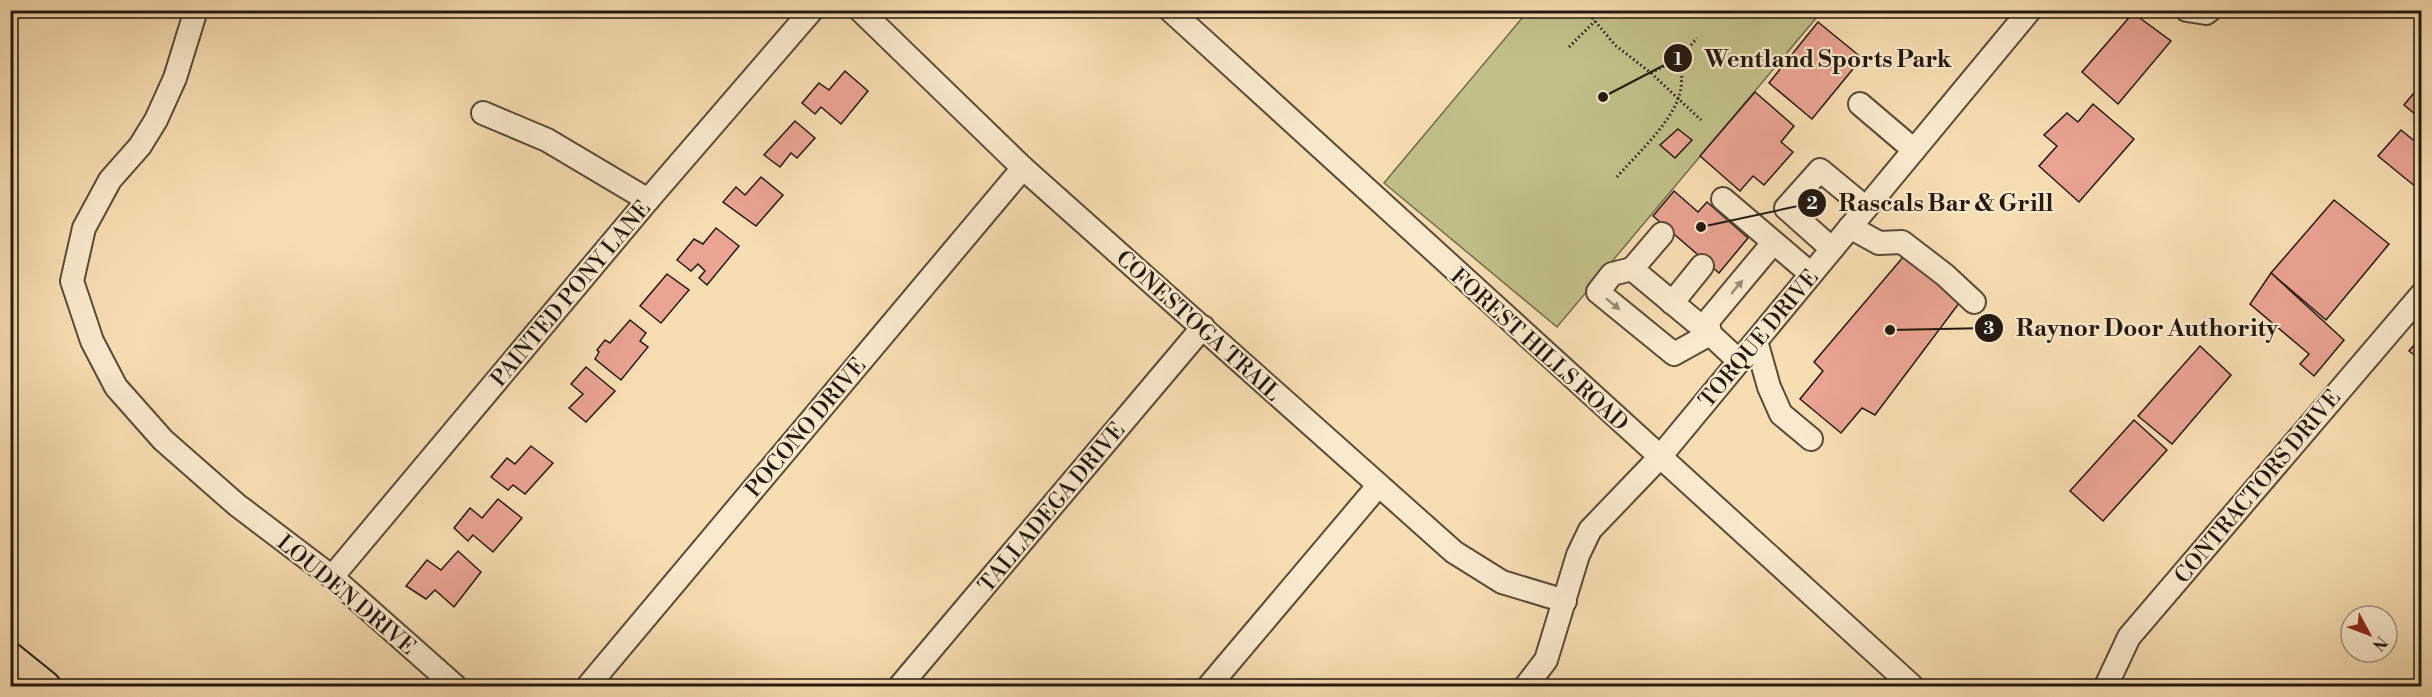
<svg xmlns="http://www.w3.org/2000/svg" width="2432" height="697" font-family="'Libre Bodoni',serif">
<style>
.green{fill:#c1c089;stroke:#726c4d;stroke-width:1.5}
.building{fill:#eba393;stroke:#231911;stroke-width:1.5}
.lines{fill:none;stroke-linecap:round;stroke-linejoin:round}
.minor-casing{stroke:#584a39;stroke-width:26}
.major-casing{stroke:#231911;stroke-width:32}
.path{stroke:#231911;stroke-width:3;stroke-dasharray:1.5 3;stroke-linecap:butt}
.minor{stroke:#faeacd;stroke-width:22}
.major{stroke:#f7deb2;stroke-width:28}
.oneway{fill:#998c78}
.labels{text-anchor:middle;stroke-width:4.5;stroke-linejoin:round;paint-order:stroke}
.street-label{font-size:22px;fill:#231911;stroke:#faeacd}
.leader{fill:none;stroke:#231911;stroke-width:2}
.callout-dot{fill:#231911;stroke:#faeacd;stroke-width:2}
.mark-label{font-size:18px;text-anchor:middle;font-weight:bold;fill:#fff}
.callout-label{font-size:24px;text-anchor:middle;font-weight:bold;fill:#231911;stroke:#faeacd;stroke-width:4.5;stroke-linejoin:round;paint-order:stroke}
</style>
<rect width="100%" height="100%" fill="#f7deb2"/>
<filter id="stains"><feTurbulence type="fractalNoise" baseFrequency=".00333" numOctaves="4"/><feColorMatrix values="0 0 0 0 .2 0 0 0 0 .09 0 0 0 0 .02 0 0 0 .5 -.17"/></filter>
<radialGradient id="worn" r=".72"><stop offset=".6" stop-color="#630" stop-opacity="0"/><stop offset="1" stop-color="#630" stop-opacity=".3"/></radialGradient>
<path class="green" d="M1528 11H1822L1557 327 1384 183Z"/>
<g class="building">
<path d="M2133 13 2171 41 2118 104 2082 72Z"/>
<path d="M1818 22 1862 58 1812 119 1769 83Z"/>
<path d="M845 71 868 91 841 124 821 107 815 114 802 103 819 83 829 90Z"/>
<path d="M2422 83V120L2404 105Z"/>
<path d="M1755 92 1794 126 1781 142 1793 152 1764 185 1753 176 1740 191 1700 156Z"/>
<path d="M2093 104 2134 139 2079 202 2039 166 2057 146 2044 135 2067 113 2078 122Z"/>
<path d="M795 121 815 138 797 158 791 153 780 167 764 155Z"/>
<path d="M1678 129 1692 140 1675 158 1660 145Z"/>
<path d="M2401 130 2422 147V192L2378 156Z"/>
<path d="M761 177 783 195 756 226 723 202 736 187 745 195Z"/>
<path d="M1674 191 1698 212 1707 202 1748 238 1719 273 1653 216Z"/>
<path d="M2334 200 2389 244 2326 320 2271 273Z"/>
<path d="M716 228 739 246 707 285 699 278 705 271 698 264 691 271 677 260 694 239 703 244Z"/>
<path d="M1904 256 1963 298 1875 415 1862 408 1841 433 1800 399 1823 371 1814 362Z"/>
<path d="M2271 273 2344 340 2314 376 2300 364 2309 354 2250 304Z"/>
<path d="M667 274 689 290 661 323 640 306Z"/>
<path d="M630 320 646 333 640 341 648 347 621 380 595 359 599 352 597 350 605 340 610 343Z"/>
<path d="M2422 336V361L2409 351Z"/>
<path d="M2200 346 2231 375 2172 444 2138 416Z"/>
<path d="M586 367 615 391 586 422 569 408 583 394 571 384Z"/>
<path d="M2134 420 2167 450 2103 521 2070 491Z"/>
<path d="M531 446 553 463 525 494 513 485 508 490 491 477 507 458 515 464Z"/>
<path d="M498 499 522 518 493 552 473 535 468 541 454 528 470 508 482 518Z"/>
<path d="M458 551 481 572 454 607 435 590 426 599 406 586 427 560 441 570Z"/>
</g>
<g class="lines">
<g class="minor-casing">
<g id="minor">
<path d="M196 10 175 78 156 120 140 146 110 180 84 228 72 281 92 341 116 387 163 440 237 505 332 577 455 686"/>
<path d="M860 10 1023 168 1454 552 1502 582 1565 601"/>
<path d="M1170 10 1912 686"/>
<path d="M2187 10 2206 13 2210 10"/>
<path d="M1860 104 1914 150"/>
<path d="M483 113 547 140 648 200"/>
<path d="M1723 199 1811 274"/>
<path d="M1850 227 1879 243 1902 242 1945 275 1974 302"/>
<path d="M1832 249 1786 208 1820 170 1866 208"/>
<path d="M1632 269 1662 234"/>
<path d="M1672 303 1702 266"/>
<path d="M1710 334 1674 354 1598 292 1612 274 1632 269 1710 334 1739 361"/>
<path d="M1710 334 1708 321 1773 243"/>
<path d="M1756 341 1769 387 1781 414 1811 439"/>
<path d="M332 577 648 200 812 10"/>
<path d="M588 686 1023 168"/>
<path d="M900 686 1203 327"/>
<path d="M1209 686 1378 486"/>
<path d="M1526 686 1546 660 1578 555 1590 530 1659 458 2030 10"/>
<path d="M2106 686 2129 637 2422 294"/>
</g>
</g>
<g class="major-casing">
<path id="major" d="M10 657 46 686"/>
</g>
<g class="path">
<path d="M1589 10V14L1615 45 1651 73 1701 120"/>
<path d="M1569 47 1595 21"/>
<path d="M1651 73 1681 57"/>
<path d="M1617 177C1636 155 1668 126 1678 99 1683 86 1682 71 1681 57L1697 38"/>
</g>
<use href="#minor" class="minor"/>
<use href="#major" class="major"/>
</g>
<defs><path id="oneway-solid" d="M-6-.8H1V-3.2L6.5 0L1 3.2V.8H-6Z" transform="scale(1.5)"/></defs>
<g class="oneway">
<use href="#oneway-solid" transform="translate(1737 287) rotate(-50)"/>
<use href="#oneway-solid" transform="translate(1613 304) rotate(39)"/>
</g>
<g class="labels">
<g class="street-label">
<text transform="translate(570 293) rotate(-50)" y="8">PAINTED PONY LANE</text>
<text transform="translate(1199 325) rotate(42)" y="8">CONESTOGA TRAIL</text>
<text transform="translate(1758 338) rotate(-50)" y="8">TORQUE DRIVE</text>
<text transform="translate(1540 349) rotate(42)" y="8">FOREST HILLS ROAD</text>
<text transform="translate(805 427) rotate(-50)" y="8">POCONO DRIVE</text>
<text transform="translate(2257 486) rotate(-50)" y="8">CONTRACTORS DRIVE</text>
<text transform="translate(1051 507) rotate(-50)" y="8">TALLADEGA DRIVE</text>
<text transform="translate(347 594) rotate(40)" y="8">LOUDEN DRIVE</text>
</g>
</g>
<path class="leader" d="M1603 97L1678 58M1701 227L1812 203M1890 330L1989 328"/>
<g class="callout-dot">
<circle cx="1603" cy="97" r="6"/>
<circle cx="1701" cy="227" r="6"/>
<circle cx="1890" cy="330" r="6"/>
<circle cx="1678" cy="58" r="15"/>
<circle cx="1812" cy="203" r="15"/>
<circle cx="1989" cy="328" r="15"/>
</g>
<g class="mark-label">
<text x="1678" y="65">1</text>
<text x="1812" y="209">2</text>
<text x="1989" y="334">3</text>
</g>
<g class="callout-label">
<text x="1828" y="67">Wentland Sports Park</text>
<text x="1946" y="211">Rascals Bar &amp; Grill</text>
<text x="2147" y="336">Raynor Door Authority</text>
</g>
<rect width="2432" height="697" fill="none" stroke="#f7deb2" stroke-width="36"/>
<rect x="12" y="12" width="2408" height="673" fill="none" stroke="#231911" stroke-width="3"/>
<rect x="18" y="18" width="2396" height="661" fill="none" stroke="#231911" stroke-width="1.5"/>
<g transform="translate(2369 634) rotate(131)"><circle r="28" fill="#faeacd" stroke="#a49682" stroke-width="1.5"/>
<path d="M0-4.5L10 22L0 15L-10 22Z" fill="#8f2418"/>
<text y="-9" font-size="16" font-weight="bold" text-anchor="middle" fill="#231911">N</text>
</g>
<rect width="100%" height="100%" filter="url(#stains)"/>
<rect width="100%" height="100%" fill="url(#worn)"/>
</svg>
